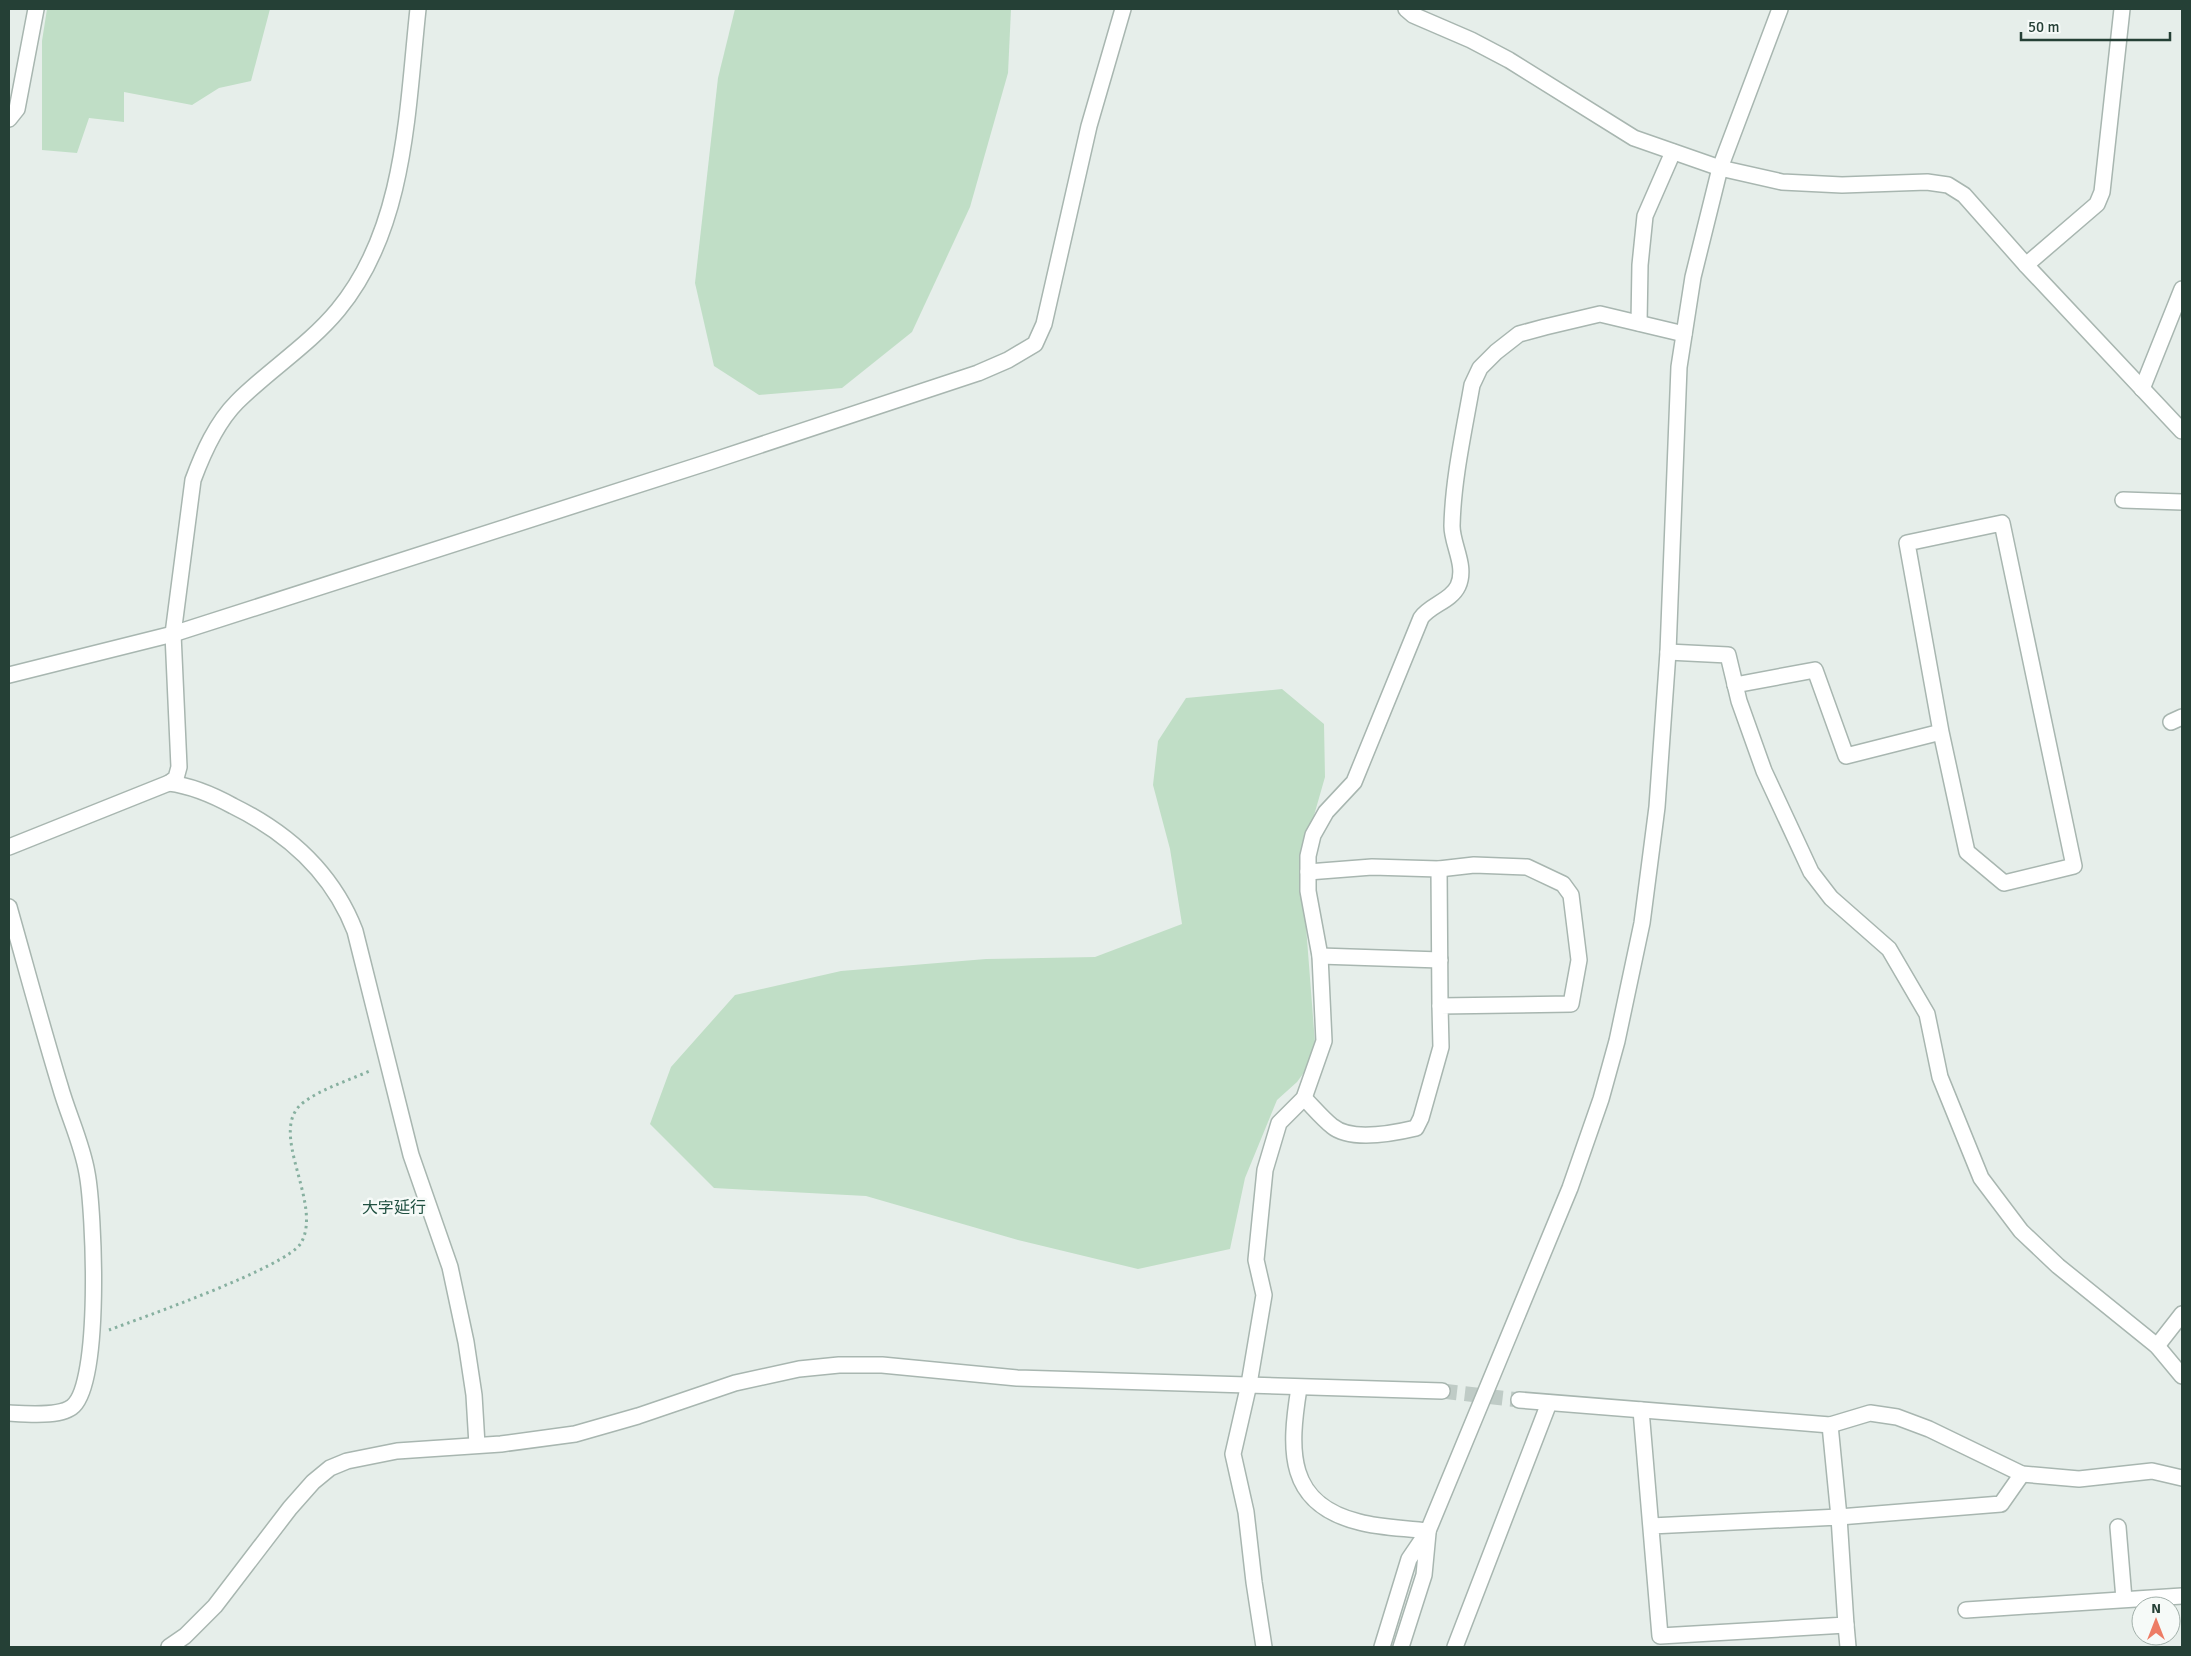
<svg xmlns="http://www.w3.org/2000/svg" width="2191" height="1656" font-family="Signika,'Noto Sans JP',sans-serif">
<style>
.green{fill:#c0dec6}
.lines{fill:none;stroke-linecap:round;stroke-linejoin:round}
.minor-tunnel{stroke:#bfcbc6;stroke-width:15;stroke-dasharray:15 8;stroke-linecap:butt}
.minor-casing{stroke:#a8b6b0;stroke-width:18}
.tertiary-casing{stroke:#a8b6b0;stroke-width:18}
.path{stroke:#87b0a0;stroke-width:3;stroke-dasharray:2.5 4;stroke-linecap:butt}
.minor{stroke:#fff;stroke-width:15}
.tertiary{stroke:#fff;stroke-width:15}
.labels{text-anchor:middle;stroke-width:5;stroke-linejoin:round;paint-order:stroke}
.quarter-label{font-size:16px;fill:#215142;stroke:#f6faf8}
</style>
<rect width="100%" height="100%" fill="#e6eeea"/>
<g class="green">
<path d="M47 9H270L251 81 219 88 192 105 124 92V122L89 118 77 153 42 150V41Z"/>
<path d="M735 9H1011L1008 73 970 207 912 332 842 388 759 395 714 366 695 283 718 78Z"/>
<path d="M1282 689 1324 724 1325 777 1301 861 1316 1056 1297 1082 1277 1100 1245 1178 1230 1249 1138 1269 1018 1240 866 1196 714 1188 650 1124 671 1067 735 995 841 971 986 959 1095 957 1182 924 1170 849 1153 785 1158 741 1186 698Z"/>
</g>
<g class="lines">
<path class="minor-tunnel" d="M1442 1391 1519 1400"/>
<g class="minor-casing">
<g id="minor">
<path d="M1406 9 1413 15 1471 40 1509 60 1634 138 1720 168 1782 182 1842 185 1927 182 1948 185 1964 195 2026 265 2182 431"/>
<path d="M9 119 17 109 36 9"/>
<path d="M2026 265 2097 204 2102 192 2122 9"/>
<path d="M1639 323 1640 265 1645 216 1673 152"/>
<path d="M2142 389 2182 289"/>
<path d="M2123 500 2182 502"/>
<path d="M1668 652 1728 655 1739 701 1764 771 1811 872 1831 898 1889 949 1927 1014 1940 1077 1981 1178 2021 1231 2058 1266 2157 1346 2182 1376"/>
<path d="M9 675 173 634 709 462 978 373 1008 360 1035 344 1044 324 1089 126 1123 9"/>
<path d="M1735 685 1815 670 1846 756 1941 732 1967 852 2004 883 2074 866 2002 523 1907 543 1941 732"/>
<path d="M2171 722 2182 717"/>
<path d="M169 783C193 786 213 795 233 806 288 833 333 874 355 931L411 1155 450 1267 466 1342 474 1395 477 1445"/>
<path d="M9 847 169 783 176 778 179 767 173 634 193 480C203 453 216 423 237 402 269 370 309 345 338 310 406 228 407 110 418 9"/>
<path d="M1439 869 1440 1006"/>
<path d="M9 907C26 967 42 1027 60 1086 68 1115 82 1143 87 1173 94 1210 102 1385 72 1407 59 1417 25 1414 9 1413"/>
<path d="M1320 956 1440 960"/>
<path d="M1304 1098C1313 1107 1322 1118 1332 1126 1351 1142 1395 1133 1416 1128L1421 1118 1441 1047 1440 1006 1571 1004 1579 960 1571 895 1563 884 1527 867 1474 865 1439 869 1372 867 1308 872"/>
<path d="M2157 1346 2182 1314"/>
<path d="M1299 1388C1289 1450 1286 1504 1359 1522 1381 1528 1406 1528 1428 1531"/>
<path d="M1519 1400 1830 1425 1870 1413 1897 1417 1929 1429 2022 1474 2079 1479 2152 1471 2182 1478"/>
<path d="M1641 1410 1660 1636 1846 1625 1839 1517 1651 1526"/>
<path d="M1830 1425 1839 1517 2001 1504 2022 1474"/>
<path d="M2118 1527 2124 1599"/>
<path d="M1966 1610 2182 1596"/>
<path d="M1846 1625 1848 1647"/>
<path d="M169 1647 185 1636 215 1606 290 1508 313 1482 330 1468 347 1461 397 1451 501 1444 575 1434 638 1416 735 1383 799 1369 839 1365H882L1017 1378 1442 1391"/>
<path d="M1264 1647 1254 1582 1246 1512 1233 1454 1249 1384 1264 1295 1256 1260 1265 1170 1279 1123 1304 1098 1324 1041 1320 956 1308 891V856L1313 835 1326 812 1354 782 1421 618C1430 605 1451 601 1458 586 1467 566 1452 545 1452 526 1453 479 1464 431 1472 385L1480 368 1496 352 1519 334 1545 327 1600 314 1684 334"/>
<path d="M1455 1647 1549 1403"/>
</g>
</g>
<g class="tertiary-casing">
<g id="tertiary">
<path d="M1382 1647 1409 1559 1428 1531 1570 1188 1601 1099 1617 1041 1642 923 1657 807 1668 652 1679 367 1693 277 1720 168 1780 9"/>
<path d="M1401 1647 1424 1575 1428 1533"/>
</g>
</g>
<path class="path" d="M109 1330C141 1318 287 1267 301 1243 324 1203 265 1130 304 1102 323 1088 350 1080 372 1070"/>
<use href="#minor" class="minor"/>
<use href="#tertiary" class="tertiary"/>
</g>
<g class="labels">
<g class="quarter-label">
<text x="394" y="1213">大字延行</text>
</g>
</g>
<rect width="2191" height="1656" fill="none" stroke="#254036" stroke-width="20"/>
<g transform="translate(2156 1621)"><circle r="24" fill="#f6faf8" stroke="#a2b0aa"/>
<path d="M0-4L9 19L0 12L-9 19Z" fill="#ed7c65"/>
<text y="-8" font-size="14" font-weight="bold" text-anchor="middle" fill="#254036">N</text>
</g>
<path d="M2021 32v8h149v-8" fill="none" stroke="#254036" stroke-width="2.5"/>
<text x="2028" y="32" font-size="15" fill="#254036" stroke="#f6faf8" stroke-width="4" paint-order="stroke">50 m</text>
</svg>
